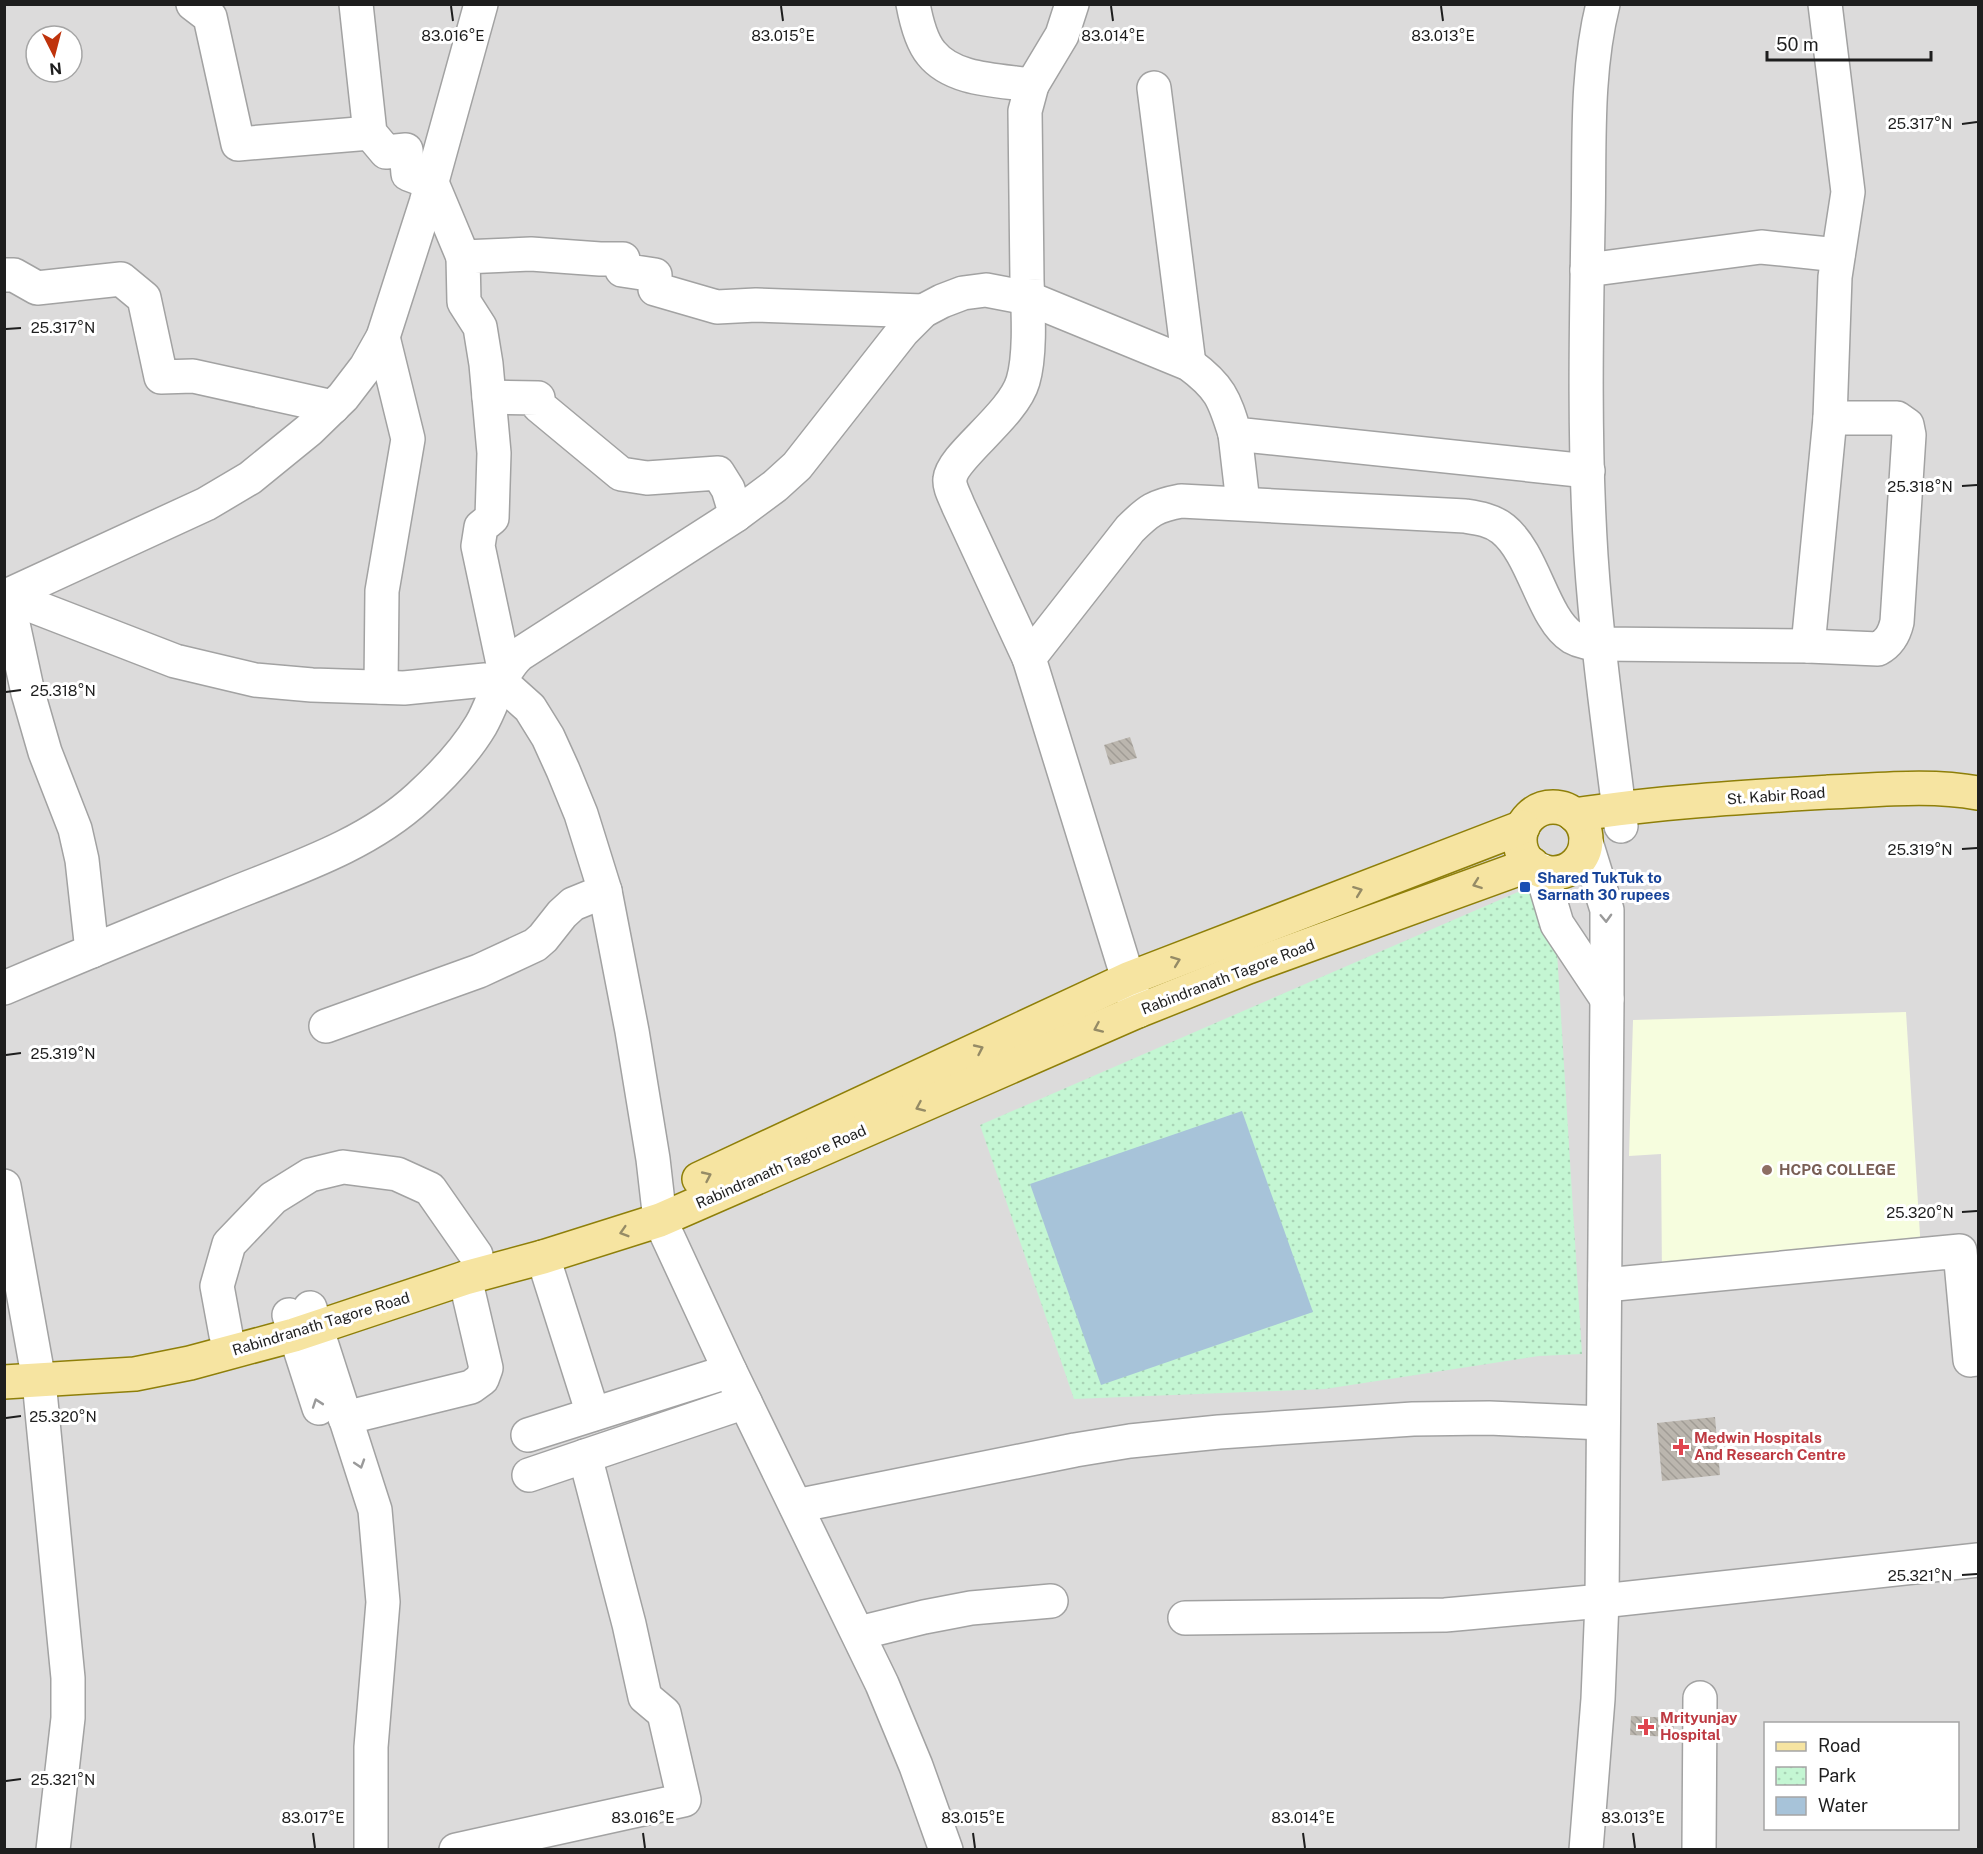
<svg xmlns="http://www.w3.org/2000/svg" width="1983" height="1854" font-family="'Public Sans',sans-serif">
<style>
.residential{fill:#dcdbdb;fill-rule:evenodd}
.education{fill:#f6fdde}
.park{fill:url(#park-dots)}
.water{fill:#a7c3d9}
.building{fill:url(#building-back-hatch)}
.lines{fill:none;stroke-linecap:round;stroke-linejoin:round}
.minor-casing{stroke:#a2a2a2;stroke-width:36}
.major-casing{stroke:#8e7f09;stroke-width:36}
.minor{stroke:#fff;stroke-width:33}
.major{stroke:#f6e4a1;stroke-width:33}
.oneway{stroke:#958b66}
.oneway2{stroke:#9a9a9a}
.ticks{fill:none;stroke:#1e1e1e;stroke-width:2}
.transit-dot{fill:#1a4fb4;stroke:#fff;stroke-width:2}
.education-dot{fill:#8d6e63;stroke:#fff;stroke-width:2}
.health-dot{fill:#e0444e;stroke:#fff;stroke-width:2}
.labels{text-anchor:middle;stroke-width:6;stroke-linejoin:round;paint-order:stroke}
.street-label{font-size:15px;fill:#1e1e1e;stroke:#fff}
.transit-label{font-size:15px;font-weight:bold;fill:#164399;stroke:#fff;text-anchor:start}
.education-label{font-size:15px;font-weight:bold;fill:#785e54;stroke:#fff;text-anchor:start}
.health-label{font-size:15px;font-weight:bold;fill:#be3a42;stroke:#fff;text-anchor:start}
.ticks-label{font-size:15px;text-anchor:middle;fill:#1e1e1e;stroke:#fff;stroke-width:6;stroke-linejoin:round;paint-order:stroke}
</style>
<defs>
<pattern id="park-dots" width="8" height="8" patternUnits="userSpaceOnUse" patternTransform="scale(1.5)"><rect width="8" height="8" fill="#c4f6d3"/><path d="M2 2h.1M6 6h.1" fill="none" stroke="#a8d2b5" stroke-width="1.8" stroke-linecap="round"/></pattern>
<pattern id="building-back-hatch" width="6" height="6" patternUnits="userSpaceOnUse" patternTransform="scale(1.5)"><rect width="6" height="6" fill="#bbb6ae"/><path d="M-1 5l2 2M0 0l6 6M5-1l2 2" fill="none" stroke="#a09c95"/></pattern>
</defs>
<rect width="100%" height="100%" fill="#eeede4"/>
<path class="residential" d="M5 5H1978V1849H5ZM36 36H72V72H36ZM1766 1724H1958V1828H1766Z"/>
<path class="education" d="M1906 1012 1921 1251 1662 1276 1661 1154 1629 1156 1633 1020Z"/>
<path class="park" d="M1534 885 1556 936 1582 1354 1539 1356 1325 1389 1074 1399 980 1125Z"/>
<path class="water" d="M1242 1111 1313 1312 1101 1385 1030 1184Z"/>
<g class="building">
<path d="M1130 737 1137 758 1110 765 1104 745Z"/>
<path d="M1715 1417 1720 1475 1662 1481 1657 1423Z"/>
<path d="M1631 1716 1674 1718 1673 1737 1630 1735Z"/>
</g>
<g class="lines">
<g class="minor-casing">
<g id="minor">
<path d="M193 4 210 17 238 144 370 133"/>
<path d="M356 4 370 133 386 152 406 150 408 174 432 183 463 257"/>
<path d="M913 4C916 20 921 41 931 53 953 81 999 80 1032 85L1062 35 1072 4"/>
<path d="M1603 4C1585 76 1590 152 1588 225 1586 335 1584 446 1591 556 1597 646 1610 736 1621 826"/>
<path d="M1154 88 1189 364"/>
<path d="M1587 270 1761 247 1838 255"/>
<path d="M4 275H14L37 288 121 279 144 298 161 377 193 376 333 407"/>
<path d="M489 397 538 398 539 406 621 474 647 478 718 473 728 489 736 515"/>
<path d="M1235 434 1243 503"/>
<path d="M7 596 175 661 255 680 312 685 404 688 485 680 501 682 530 708 548 737 563 770 581 814 605 891 632 1031 653 1159 660 1220 730 1371 882 1684 916 1766 946 1850"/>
<path d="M7 596 28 693 45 752 75 829 82 860 92 951"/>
<path d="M4 597 206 504 250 478 309 430 343 397 366 367 383 337 426 203 481 4"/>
<path d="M1808 646 1830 418 1835 277 1848 192 1825 4"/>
<path d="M1029 658 958 505C955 497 949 487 950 479 952 456 1013 416 1023 381 1031 354 1028 309 1027 280 1026 224 1026 167 1025 111L1032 85"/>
<path d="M505 673 478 546 481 527 492 518 494 453 486 364 480 327 464 302 463 257 531 254 600 259H623L622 270 655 275V289L717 307 756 305 923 311"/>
<path d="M381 687 382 591 408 439 383 337"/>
<path d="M1541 870 1557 924 1607 999"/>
<path d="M4 988C77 957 149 927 222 898 290 870 365 847 419 797 442 776 465 752 481 725 495 701 499 673 520 654L736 515 775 486 797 466 903 331 923 311 942 301 963 293 986 290 1028 298 1189 364C1220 387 1224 398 1235 434L1588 471"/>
<path d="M1138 1011 1029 658 1130 529C1149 510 1155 506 1181 501L1465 516C1478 518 1492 520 1503 529 1534 554 1543 619 1572 637 1581 642 1589 643 1599 644L1808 646 1878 649C1889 643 1894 635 1897 622L1909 435 1907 425 1897 418H1830"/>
<path d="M326 1026 479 971 535 945 543 938 562 914 573 904 605 891"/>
<path d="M4 1186 39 1381 68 1678V1718L53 1850"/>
<path d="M543 1257 593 1414"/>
<path d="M1605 1285 1960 1251 1970 1360 1978 1359"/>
<path d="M310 1308 375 1510 383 1602 371 1747V1850"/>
<path d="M289 1315 319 1408"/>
<path d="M226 1335 217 1286 229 1244 273 1198 310 1175 343 1167 397 1174 430 1189 476 1255"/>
<path d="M345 1418 471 1387 482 1379 486 1368 465 1278"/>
<path d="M528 1435 730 1371"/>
<path d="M529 1475 745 1402"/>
<path d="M796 1506 1075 1450 1130 1441 1219 1432 1413 1419 1489 1418 1603 1423"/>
<path d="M1185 1618 1445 1615 1602 1601 1978 1560"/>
<path d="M859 1633 924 1617 971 1608 1051 1601"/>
<path d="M456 1850 684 1800 664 1713 645 1697 629 1624 585 1456"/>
<path d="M1586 1850 1598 1699 1602 1601 1607 999V910L1586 842"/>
<path d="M1699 1850 1700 1698"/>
</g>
</g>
<g class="major-casing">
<g id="major">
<circle cx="1553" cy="840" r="33"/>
<path d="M1574 815C1658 802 1744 797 1829 792 1878 790 1930 784 1978 793"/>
<path d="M699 1179 1128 979 1523 827"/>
<path d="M4 1382 135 1374 190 1363 294 1335 465 1278 543 1257 660 1220 1138 1011 1248 967 1532 864"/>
</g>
</g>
<use href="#minor" class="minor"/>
<use href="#major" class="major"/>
</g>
<defs><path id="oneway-chevron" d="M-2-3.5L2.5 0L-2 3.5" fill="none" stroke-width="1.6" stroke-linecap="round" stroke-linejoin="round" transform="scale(1.5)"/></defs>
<g class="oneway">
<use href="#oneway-chevron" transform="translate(1477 884) rotate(160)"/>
<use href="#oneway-chevron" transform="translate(1358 891) rotate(-21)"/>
<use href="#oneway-chevron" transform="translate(1176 961) rotate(-21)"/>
<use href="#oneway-chevron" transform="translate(1098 1028) rotate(156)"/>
<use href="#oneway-chevron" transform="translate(979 1049) rotate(-25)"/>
<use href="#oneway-chevron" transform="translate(920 1107) rotate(156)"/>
<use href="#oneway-chevron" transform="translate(707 1176) rotate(-25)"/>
<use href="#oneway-chevron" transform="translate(624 1232) rotate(163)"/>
</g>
<g class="oneway2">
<use href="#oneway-chevron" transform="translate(1606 918) rotate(88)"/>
<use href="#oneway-chevron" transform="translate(317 1403) rotate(-109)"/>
<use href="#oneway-chevron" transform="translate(360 1464) rotate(72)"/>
</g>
<path class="ticks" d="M451 6 453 21M781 6 783 21M1111 6 1113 21M1441 6 1443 21M1962 124 1977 122M6 329 21 328M1962 486 1977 485M6 692 21 690M1962 849 1977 848M6 1055 21 1053M1962 1212 1977 1211M6 1418 21 1416M1962 1575 1977 1574M6 1781 21 1779M313 1833 315 1848M643 1833 645 1848M973 1833 975 1848M1303 1833 1305 1848M1633 1833 1635 1848"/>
<rect class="transit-dot" x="1519" y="881" width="12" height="12" rx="3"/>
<circle class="education-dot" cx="1767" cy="1170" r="6"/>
<g class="health-dot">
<path d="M1678 1438h6v6h6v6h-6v6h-6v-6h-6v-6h6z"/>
<path d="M1643 1718h6v6h6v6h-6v6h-6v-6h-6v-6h6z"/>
</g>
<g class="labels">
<g class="street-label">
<text transform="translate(1776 796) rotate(-4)" y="5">St. Kabir Road</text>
<text transform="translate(1228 977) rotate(-21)" y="5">Rabindranath Tagore Road</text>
<text transform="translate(781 1167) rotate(-24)" y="5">Rabindranath Tagore Road</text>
<text transform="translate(321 1324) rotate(-17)" y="5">Rabindranath Tagore Road</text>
</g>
<g class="transit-label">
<text x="1537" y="883">Shared TukTuk to<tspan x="1537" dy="17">Sarnath 30 rupees</tspan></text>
</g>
<g class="education-label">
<text x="1779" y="1175">HCPG COLLEGE</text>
</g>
<g class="health-label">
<text x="1694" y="1443">Medwin Hospitals<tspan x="1694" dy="17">And Research Centre</tspan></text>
<text x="1660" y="1723">Mrityunjay<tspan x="1660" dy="17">Hospital</tspan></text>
</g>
</g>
<g class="ticks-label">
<text x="453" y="41">83.016°E</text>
<text x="783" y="41">83.015°E</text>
<text x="1113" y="41">83.014°E</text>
<text x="1443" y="41">83.013°E</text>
<text x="1920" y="129">25.317°N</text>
<text x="63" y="333">25.317°N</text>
<text x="1920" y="492">25.318°N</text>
<text x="63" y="696">25.318°N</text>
<text x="1920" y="855">25.319°N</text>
<text x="63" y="1059">25.319°N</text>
<text x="1920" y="1218">25.320°N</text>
<text x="63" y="1422">25.320°N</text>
<text x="1920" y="1581">25.321°N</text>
<text x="63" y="1785">25.321°N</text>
<text x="313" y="1823">83.017°E</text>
<text x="643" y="1823">83.016°E</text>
<text x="973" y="1823">83.015°E</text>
<text x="1303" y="1823">83.014°E</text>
<text x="1633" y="1823">83.013°E</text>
</g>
<rect width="1983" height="1854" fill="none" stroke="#1e1e1e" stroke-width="12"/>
<rect x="1764" y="1722" width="195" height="108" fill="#ffffff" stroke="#a5a5a5" stroke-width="1.5"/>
<rect x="1776" y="1742" width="30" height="9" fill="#f6e4a1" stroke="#a5a5a5" stroke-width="1.5"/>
<text x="1818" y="1752" font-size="18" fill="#1e1e1e">Road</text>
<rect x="1776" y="1767" width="30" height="18" fill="url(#park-dots)" stroke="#a5a5a5" stroke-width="1.5"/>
<text x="1818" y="1782" font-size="18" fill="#1e1e1e">Park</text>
<rect x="1776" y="1797" width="30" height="18" fill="#a7c3d9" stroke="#a5a5a5" stroke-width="1.5"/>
<text x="1818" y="1812" font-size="18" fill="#1e1e1e">Water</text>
<g transform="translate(54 54) rotate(174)"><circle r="28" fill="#ffffff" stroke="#a5a5a5" stroke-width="1.5"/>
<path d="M0-4.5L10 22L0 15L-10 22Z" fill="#bf330c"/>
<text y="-9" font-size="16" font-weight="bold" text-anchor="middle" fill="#1e1e1e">N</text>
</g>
<path d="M1767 51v9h164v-9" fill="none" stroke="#1e1e1e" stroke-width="3"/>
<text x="1776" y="51" font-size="18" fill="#1e1e1e" stroke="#ffffff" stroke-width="4.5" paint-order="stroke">50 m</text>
</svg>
